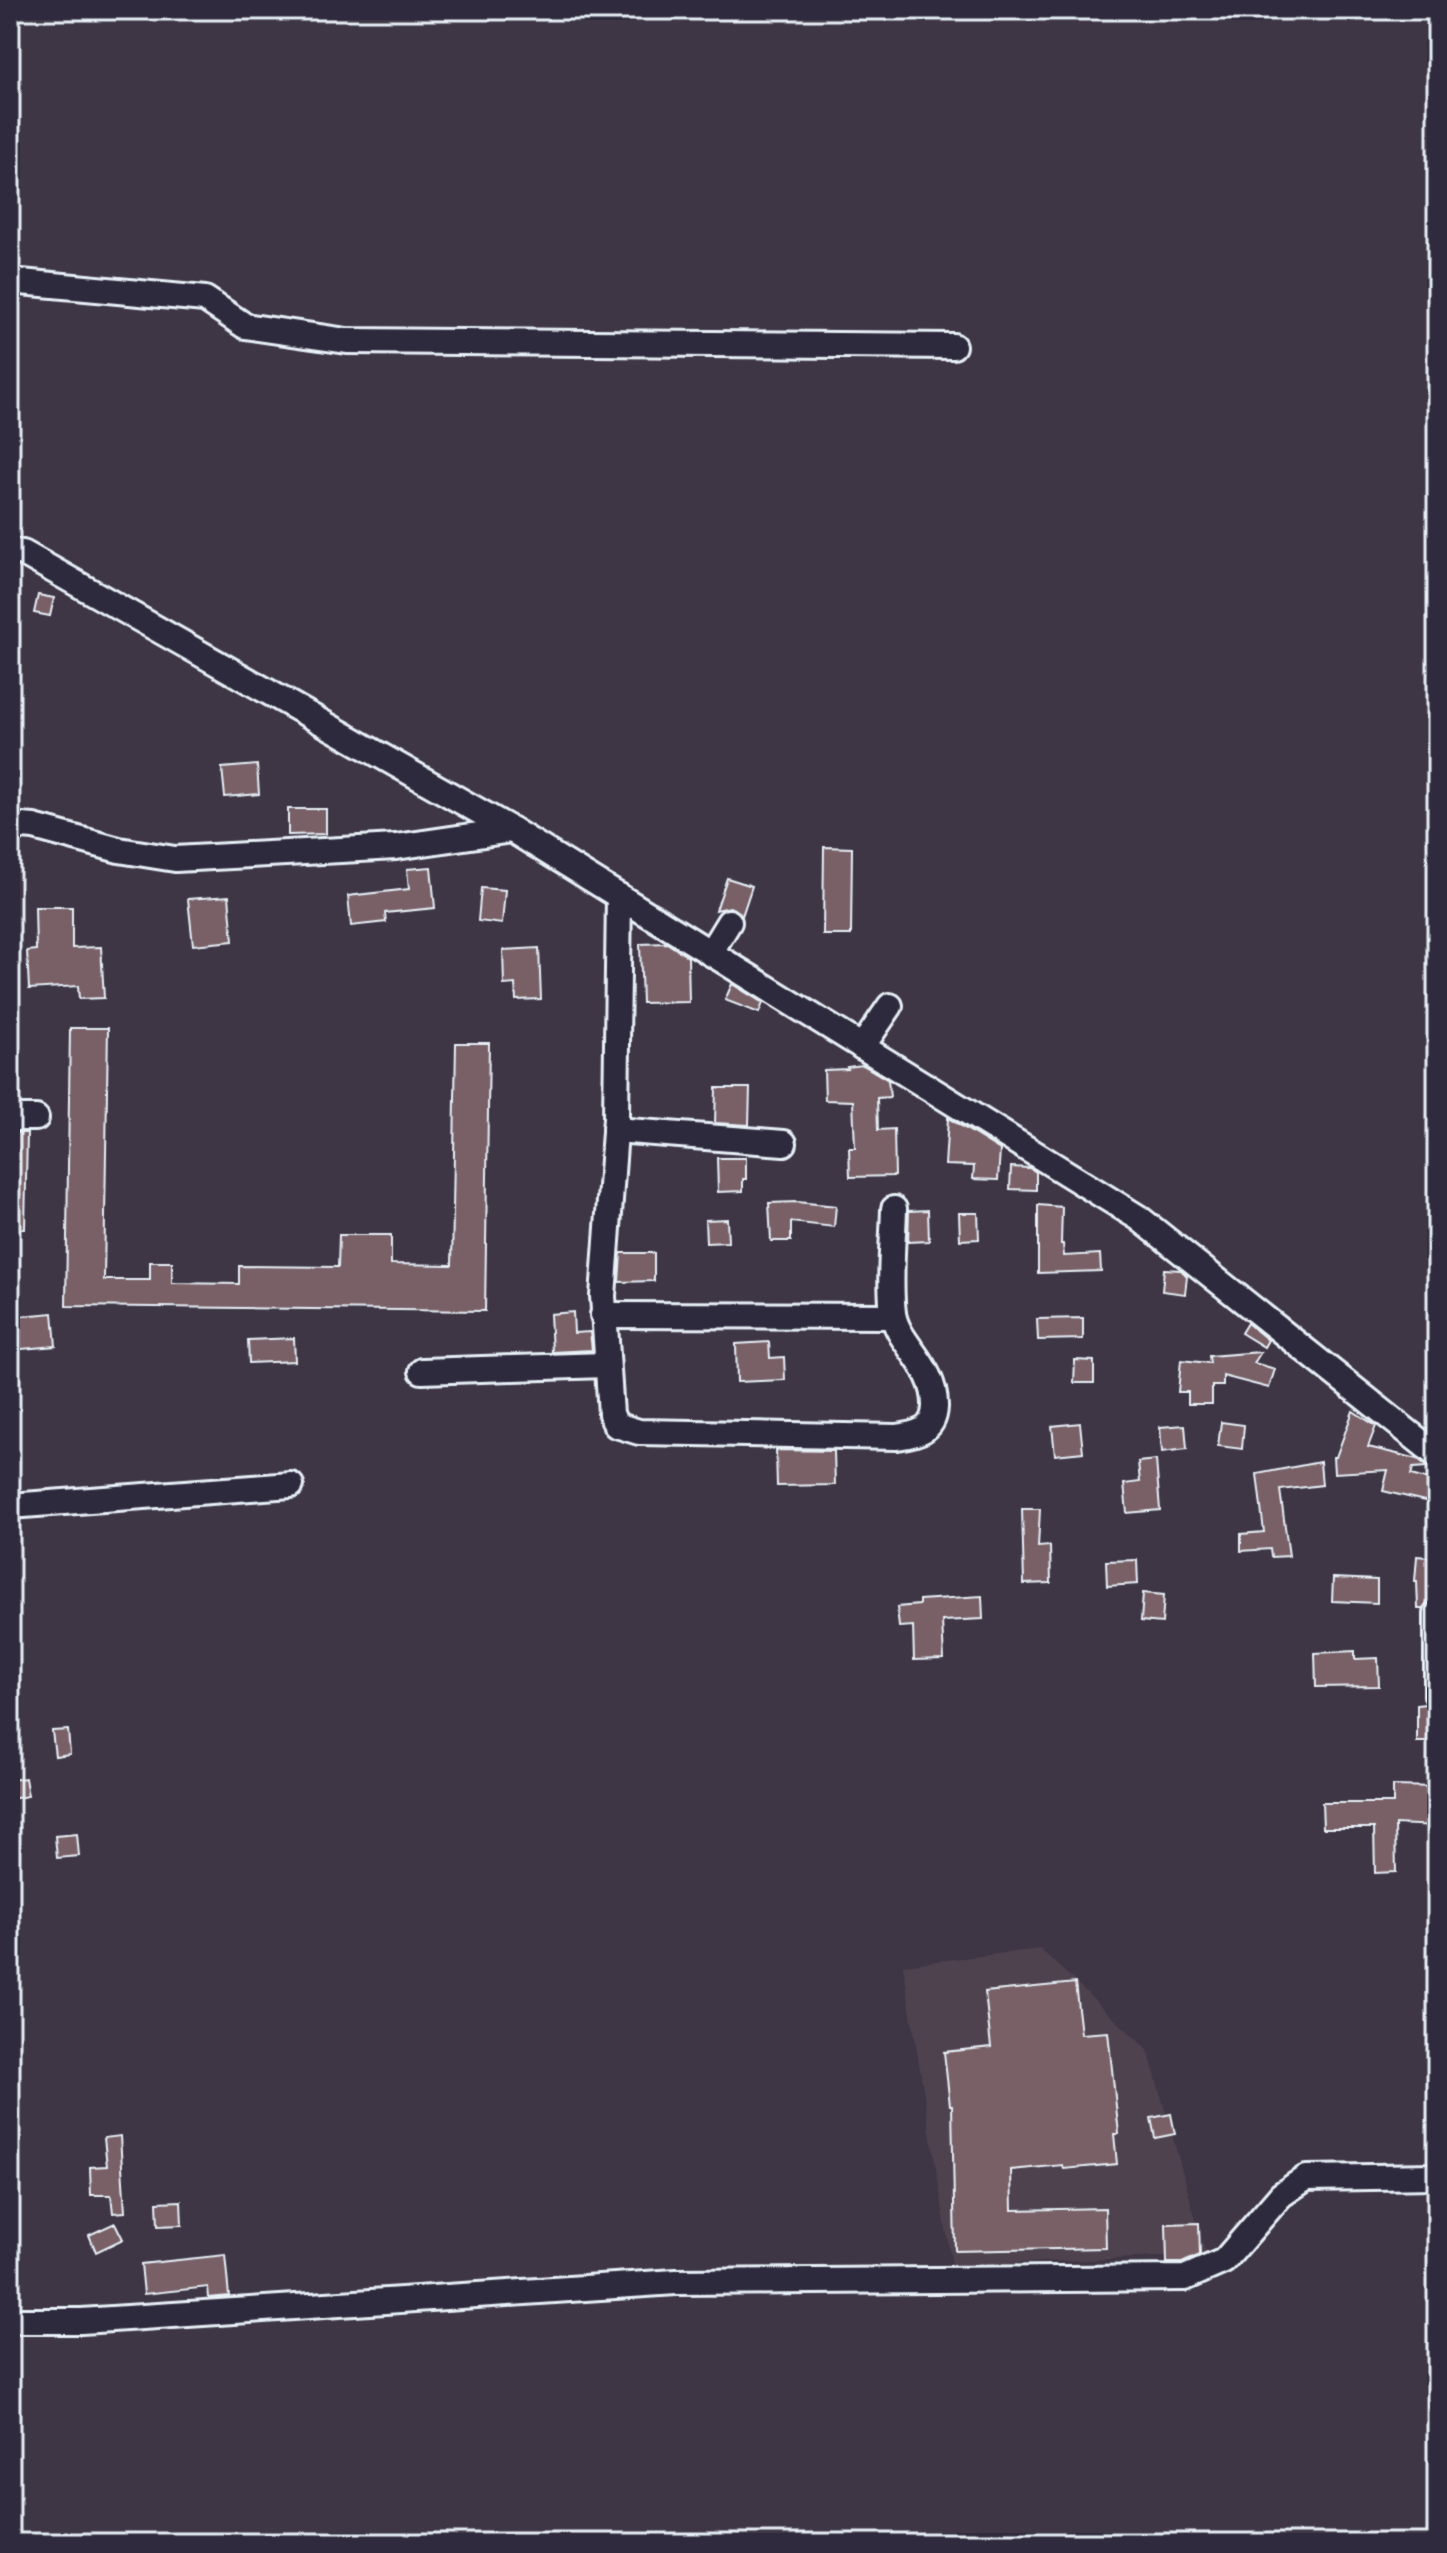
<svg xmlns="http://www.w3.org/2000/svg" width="1447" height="2553" font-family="'Balsamiq Sans',sans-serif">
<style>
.built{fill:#4f424f}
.building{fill:#786166;stroke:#e8f1f8;stroke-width:2}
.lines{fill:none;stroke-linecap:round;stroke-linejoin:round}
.minor-casing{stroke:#e8f1f8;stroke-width:30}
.minor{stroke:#2f2a3d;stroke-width:24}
</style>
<rect width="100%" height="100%" fill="#3e3545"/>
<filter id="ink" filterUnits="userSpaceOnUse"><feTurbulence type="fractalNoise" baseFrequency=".0125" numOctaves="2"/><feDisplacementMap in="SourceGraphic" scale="16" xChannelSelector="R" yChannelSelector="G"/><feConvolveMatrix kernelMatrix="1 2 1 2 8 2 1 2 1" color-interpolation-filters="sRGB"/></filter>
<g filter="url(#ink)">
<path class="built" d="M1040 1949 1148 2050 1206 2255 952 2266 903 1965Z"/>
<g class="building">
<path d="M38 595 54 598 50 616 34 613Z"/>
<path d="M257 765 259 794 225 797 222 768Z"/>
<path d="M288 809H326V834L288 835Z"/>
<path d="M824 847 852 848 851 935H823Z"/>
<path d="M431 867 435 908 385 913 386 922 351 926 348 896 409 889 407 869Z"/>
<path d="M727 878 752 886 742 916 730 907 716 910Z"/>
<path d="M481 888 505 890 502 924 478 921Z"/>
<path d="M229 896 233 941 193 945 188 899Z"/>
<path d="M35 907H72V948L101 947 104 998 79 999 78 986 29 989 27 951 36 950Z"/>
<path d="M667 943 688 957 689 1002 642 1003 640 944Z"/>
<path d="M539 948 541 999 516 1000 515 984 504 985 503 950Z"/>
<path d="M732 984 763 1003 759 1013 725 1000Z"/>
<path d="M70 1028H108L104 1280H150V1262H172V1283L239 1284V1266L338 1267 339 1235H391V1264L452 1265 456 1043H489L485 1311 66 1306Z"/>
<path d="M863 1065 888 1080 890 1097 877 1098 878 1130 894 1129 895 1176 850 1177 849 1148H855L853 1101 825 1100 824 1070 848 1069 847 1067Z"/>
<path d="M716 1088H750L749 1125 715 1123Z"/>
<path d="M948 1118 1000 1150 998 1180 973 1179 974 1166 945 1165Z"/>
<path d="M10 1133H27L25 1229H10Z"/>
<path d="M717 1158H746V1179H743V1191L718 1192Z"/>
<path d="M1011 1167 1029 1168 1036 1172V1190L1010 1189Z"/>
<path d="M797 1202 836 1206 834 1227 791 1222V1241H771L769 1203Z"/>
<path d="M1038 1205 1062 1207 1061 1244H1063L1064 1256 1100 1254 1101 1271 1038 1273Z"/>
<path d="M928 1210 929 1241 908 1242 909 1211Z"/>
<path d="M959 1213H978L979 1239 960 1240Z"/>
<path d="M727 1219 728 1242 706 1243 705 1220Z"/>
<path d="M621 1253H654V1281L619 1282Z"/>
<path d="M1164 1269 1181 1270 1187 1276 1185 1294 1162 1291Z"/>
<path d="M573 1312 574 1333 590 1332 592 1350 552 1352 550 1314Z"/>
<path d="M53 1313 56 1346 10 1350V1317Z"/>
<path d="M1083 1318V1339L1038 1340 1037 1319Z"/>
<path d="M1247 1323 1268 1340 1264 1347 1241 1333Z"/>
<path d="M294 1338 295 1361 249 1363 248 1340Z"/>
<path d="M769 1342 770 1358 784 1357 785 1380 737 1382 736 1344Z"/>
<path d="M1261 1352 1254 1363 1275 1369 1269 1388 1223 1376V1386H1212V1404H1188V1392H1178L1181 1360 1210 1363 1209 1356Z"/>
<path d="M1075 1360 1094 1361V1383H1074Z"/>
<path d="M1353 1411 1376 1426 1368 1447 1418 1459 1428 1467 1413 1468 1411 1475 1437 1482V1504L1383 1491 1388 1470 1334 1473 1333 1457H1336Z"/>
<path d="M1221 1422 1244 1425 1242 1449 1218 1446Z"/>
<path d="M1080 1423 1083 1452 1055 1455 1052 1426Z"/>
<path d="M1185 1425 1187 1449 1162 1452 1160 1427Z"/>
<path d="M776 1450 834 1451 835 1485 777 1486Z"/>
<path d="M1156 1460 1160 1510 1127 1513 1124 1484 1140 1482 1138 1462Z"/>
<path d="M1320 1462 1322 1485 1280 1490 1289 1556 1271 1557 1270 1549 1241 1551V1534L1264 1532 1257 1474Z"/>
<path d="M1022 1509H1040L1038 1547 1050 1546 1051 1583 1024 1584Z"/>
<path d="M1417 1556 1437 1558V1599L1429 1601 1423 1609H1418L1417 1581H1415Z"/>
<path d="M1137 1560 1138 1584 1107 1586 1106 1561Z"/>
<path d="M1333 1578 1377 1580V1603L1332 1601Z"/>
<path d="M1143 1593 1164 1595 1162 1623 1141 1621Z"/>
<path d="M982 1596 983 1619 942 1621 944 1659 914 1660 913 1626 899 1627 897 1607 919 1605V1600Z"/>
<path d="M1355 1651V1659L1378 1658 1379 1686 1316 1687 1315 1653Z"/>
<path d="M1426 1704 1437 1710V1742H1417V1705Z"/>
<path d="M68 1730 70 1754 55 1756 52 1731Z"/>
<path d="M25 1778 28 1796 10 1799V1780Z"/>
<path d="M1393 1786 1437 1787V1826L1395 1824 1396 1872 1375 1873 1374 1828H1323L1322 1803H1393Z"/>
<path d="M77 1834 79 1856 57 1858 55 1836Z"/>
<path d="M1075 1983 1081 2034 1108 2032 1119 2134H1114L1117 2164 1064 2169 1063 2165 1011 2170 1012 2210 1105 2208 1106 2248 955 2251 952 2105H950L944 2052 991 2047 985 1992Z"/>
<path d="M1171 2114 1175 2134 1155 2138 1151 2118Z"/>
<path d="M120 2136 125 2212 113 2213 111 2195H91L90 2167 107 2166 104 2138Z"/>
<path d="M181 2201 182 2225 158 2226 157 2202Z"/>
<path d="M115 2223 123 2239 96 2252 89 2235Z"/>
<path d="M1199 2223 1200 2255 1182 2263H1167L1166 2224Z"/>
<path d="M225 2255 229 2296 209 2298 208 2287 144 2294 141 2264Z"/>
</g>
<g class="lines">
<g class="minor-casing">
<g id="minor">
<path d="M10 281 205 299 245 326 347 341 953 346"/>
<path d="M10 551 23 553 512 830 1139 1218 1437 1455"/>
<path d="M10 825 34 827 119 850 175 859 396 847 512 830"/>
<path d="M619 896 616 1118 603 1296 611 1414 616 1425 639 1432 897 1437C917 1434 934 1431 935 1407 936 1365 897 1344 893 1313 889 1280 893 1243 894 1209"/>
<path d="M710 953 729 922"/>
<path d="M862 1047 890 1006"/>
<path d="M10 1118H36"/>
<path d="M615 1130 784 1143"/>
<path d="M603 1315 893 1316"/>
<path d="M422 1371 606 1365"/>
<path d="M10 1506 291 1485"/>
<path d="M1437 1695V1614"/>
<path d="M10 2321H81L676 2282 1185 2278 1224 2261 1281 2195 1306 2178 1437 2176"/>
</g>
</g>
<use href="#minor" class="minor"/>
</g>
</g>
<rect width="1447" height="2553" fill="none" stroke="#2f2a3d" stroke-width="40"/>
<rect x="20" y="20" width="1407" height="2513" fill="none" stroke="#e8f1f8" stroke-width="3" filter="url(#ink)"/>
</svg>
